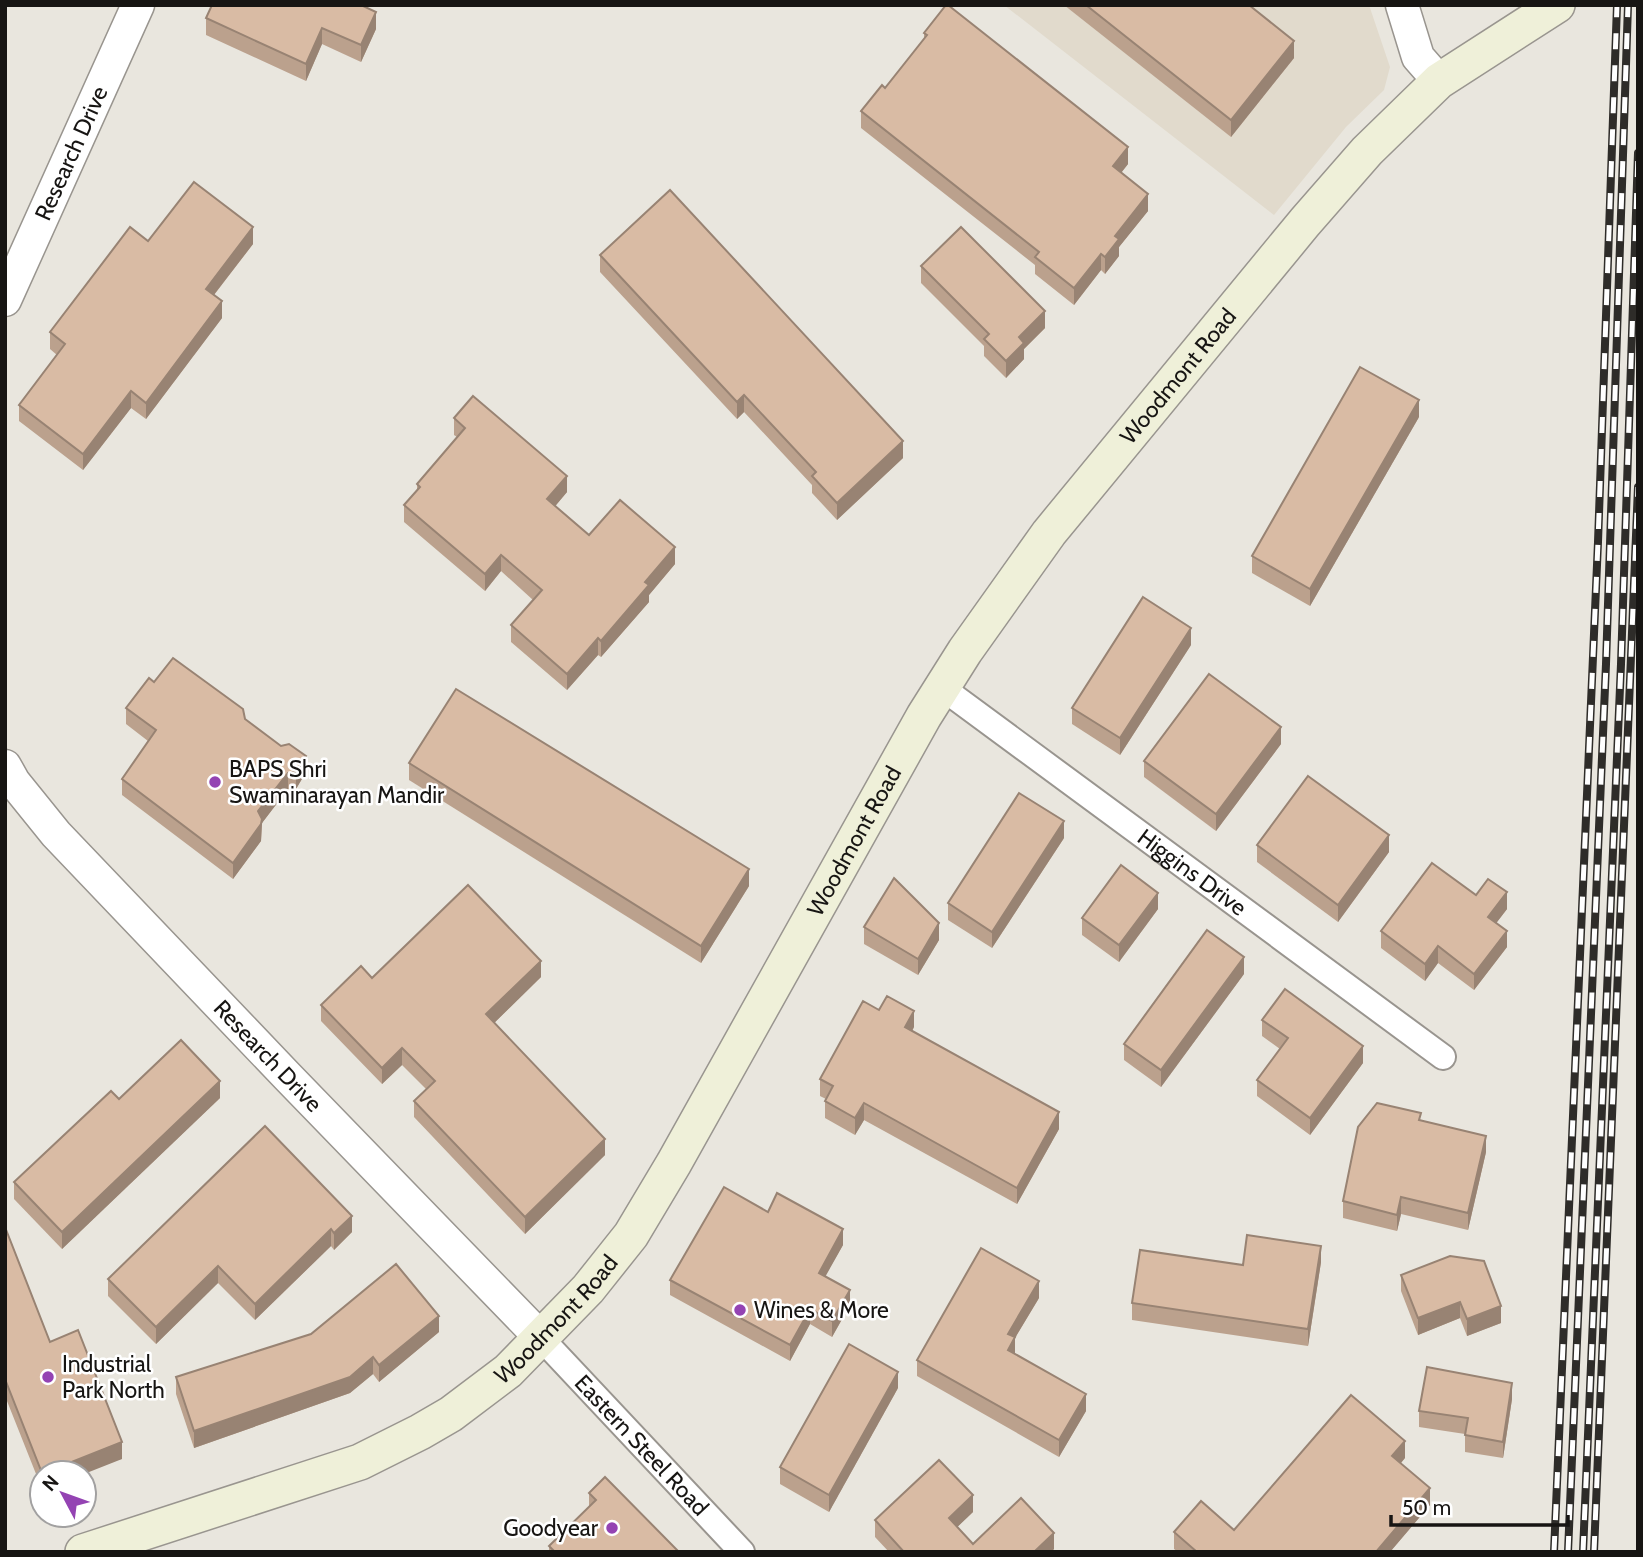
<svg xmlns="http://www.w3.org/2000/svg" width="1643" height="1557" font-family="Cabin,sans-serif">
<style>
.built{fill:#e1dacc}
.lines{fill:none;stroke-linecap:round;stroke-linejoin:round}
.minor-casing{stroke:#99958f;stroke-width:28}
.tertiary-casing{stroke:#99958f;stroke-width:35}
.secondary-casing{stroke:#99958f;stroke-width:38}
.minor{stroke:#fff;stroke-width:24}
.tertiary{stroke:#fff;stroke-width:32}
.secondary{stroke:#eff0d9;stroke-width:35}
.rail-casing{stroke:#2e2c29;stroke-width:8}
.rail{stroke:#fff;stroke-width:5;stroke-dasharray:16;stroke-linecap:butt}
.wall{fill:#bba18d}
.shaded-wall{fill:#988373}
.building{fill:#d9bba4;stroke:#988373;stroke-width:2}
.poi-dot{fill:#9443b3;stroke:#fff;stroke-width:2.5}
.labels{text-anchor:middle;stroke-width:5;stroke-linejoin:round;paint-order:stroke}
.street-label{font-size:23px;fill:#171513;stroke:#fff}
.poi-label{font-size:23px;fill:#171513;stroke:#fff;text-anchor:start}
</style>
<rect width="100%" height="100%" fill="#e9e6de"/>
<path class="built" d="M1004 5H1369L1390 67 1384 90 1346 127 1274 215Z"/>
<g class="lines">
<g class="minor-casing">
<g id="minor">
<path id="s1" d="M941 687 1443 1057"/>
<path id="s2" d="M541 1338 742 1552"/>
</g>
</g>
<g class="tertiary-casing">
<g id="tertiary">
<path d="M1402 5 1418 57 1439 81"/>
<path id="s3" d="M5 300 138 5"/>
<path id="s4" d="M5 766 14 782 56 834 287 1076 541 1338"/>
</g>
</g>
<g class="secondary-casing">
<g id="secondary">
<path id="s5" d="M83 1552 360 1462 420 1432 451 1414 508 1371 588 1289 631 1235 674 1163 924 716 965 651 1049 533 1305 222 1367 151 1439 81 1557 5"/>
</g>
</g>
<use href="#minor" class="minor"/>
<use href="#tertiary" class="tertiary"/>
<use href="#secondary" class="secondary"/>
<g class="rail-casing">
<g id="rail">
<path d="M1554 1552 1598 542 1617 5"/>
<path d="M1568 1552 1606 664 1628 5"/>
<path d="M1583 1552 1621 664 1638 153"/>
<path d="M1594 1552 1638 487"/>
</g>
</g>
<use href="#rail" class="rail"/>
</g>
<g class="wall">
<path d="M1064 5H1249L1294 58 1231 137Z"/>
<path d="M206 18 376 29 361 62 322 44 306 81 206 35Z"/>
<path d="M924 33 1128 164 1121 173 1148 211 1119 247V256L1105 274 1101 270 1074 305 1035 274V265L861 128V111L885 88 924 39Z"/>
<path d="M148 241 253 244 214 295 222 318 146 419 131 408 83 470 19 421V405L57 355 50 349V332Z"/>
<path d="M600 255 903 458 837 520 812 493V485L744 412 737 419 600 272Z"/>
<path d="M921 266 1045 328 1024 349V359L1006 378 984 356V346L921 283Z"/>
<path d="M1419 417 1310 606 1252 573V556Z"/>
<path d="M454 418 567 492 555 506 589 535 675 564 649 595V602L601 657 598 655 567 690 511 642V625L533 600 501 571 485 591 404 522V505L417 491V484L457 437 454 435Z"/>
<path d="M1191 645 1120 755 1072 724V708Z"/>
<path d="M154 682 245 719 306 772 296 789H288L262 823 261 841 233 879 122 795V779L148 741 126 724V708Z"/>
<path d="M1281 744 1216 831 1144 777V761Z"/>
<path d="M409 763 749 886 701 963 409 780Z"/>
<path d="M1064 838 992 948 948 920V903Z"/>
<path d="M1257 845 1389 852 1338 922 1257 862Z"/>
<path d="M1476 895 1507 909 1496 923 1507 947 1474 990 1438 963 1425 981 1381 948V931Z"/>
<path d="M1158 909 1119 962 1082 935V918Z"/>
<path d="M864 927 939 940 918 975 864 944Z"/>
<path d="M1244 974 1161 1087 1124 1060V1044Z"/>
<path d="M541 977 494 1023 605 1155 525 1234 414 1117V1101L426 1089 402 1065 382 1084 321 1021V1005L372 978Z"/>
<path d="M1262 1020 1363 1063 1310 1135 1257 1096V1080L1280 1049 1262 1036Z"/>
<path d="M914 1027 912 1031 1059 1129 1017 1204 864 1120 855 1135 825 1118V1101L826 1099 820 1096V1079Z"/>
<path d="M220 1098 62 1249 14 1199V1182L119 1099Z"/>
<path d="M1421 1121 1486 1152 1468 1230 1401 1214 1397 1231 1343 1218V1201Z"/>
<path d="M265 1126 352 1232 334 1250 331 1246 255 1320 218 1283 156 1344 108 1296V1279Z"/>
<path d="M768 1212 843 1245 825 1276 850 1305 832 1337 810 1324 790 1361 670 1295V1280Z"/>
<path d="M5 1227 50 1342 122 1459 42 1473V1489L5 1396Z"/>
<path d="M1450 1256 1501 1323 1467 1336 1460 1318 1418 1335 1401 1291V1275Z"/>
<path d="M1321 1262 1308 1346 1132 1320V1303L1243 1265Z"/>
<path d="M1039 1298 1015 1338V1354L1086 1411 1059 1457 917 1376V1360Z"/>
<path d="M439 1332 379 1382 373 1374 350 1393 194 1448 176 1394V1377Z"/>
<path d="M898 1388 829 1512 780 1484V1467Z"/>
<path d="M1512 1399 1503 1458 1465 1452V1434L1419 1427V1411Z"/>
<path d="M1405 1458 1401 1463 1430 1505 1390 1552H1178L1174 1549V1532L1234 1530Z"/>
<path d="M589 1493 679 1552H549V1546L589 1507Z"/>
<path d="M973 1512 957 1527 973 1544 1054 1549 1051 1552H889L875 1537V1520Z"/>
</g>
<g class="shaded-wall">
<path d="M376 12V29L361 62V45Z"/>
<path d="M322 28V44L306 81V64Z"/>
<path d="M1294 41V58L1231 137V120Z"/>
<path d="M1128 147V164L1113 183V166Z"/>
<path d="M1148 194V211L1119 247V256L1105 274V257L1115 236Z"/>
<path d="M253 227V244L206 305V289Z"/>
<path d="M1101 254V270L1074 305V288Z"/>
<path d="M222 301V318L146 419V403Z"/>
<path d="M1045 311V328L1024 349V359L1006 378V361L1019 337Z"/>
<path d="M131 391V408L83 470V454Z"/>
<path d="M744 395V412L737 419V402Z"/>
<path d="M1419 400V417L1310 606V589Z"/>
<path d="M903 441V458L837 520V503Z"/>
<path d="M567 476V492L547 516V499Z"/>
<path d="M675 547V564L649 595V602L601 657V641L645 582Z"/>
<path d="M501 555V571L485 591V574Z"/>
<path d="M1191 628V645L1120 755V738Z"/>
<path d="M598 638V655L567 690V674Z"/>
<path d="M1281 727V744L1216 831V814Z"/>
<path d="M306 756V772L296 789V772Z"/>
<path d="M288 773V789L262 823 261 841 233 879V863L258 811Z"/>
<path d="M1064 821V838L992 948V932Z"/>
<path d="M1389 835V852L1338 922V905Z"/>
<path d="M749 869V886L701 963V946Z"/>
<path d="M1507 892V909L1488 934V917Z"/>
<path d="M1158 893V909L1119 962V945Z"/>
<path d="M939 923V940L918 975V959Z"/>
<path d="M1507 931V947L1474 990V974Z"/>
<path d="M1438 946V963L1425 981V964Z"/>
<path d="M1244 957V974L1161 1087V1070Z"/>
<path d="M541 961V977L486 1031V1014Z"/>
<path d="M914 1011V1027L905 1044V1027Z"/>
<path d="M1363 1046V1063L1310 1135V1118Z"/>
<path d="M402 1048V1065L382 1084V1068Z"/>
<path d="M220 1081V1098L62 1249V1232Z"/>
<path d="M864 1103V1120L855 1135V1118Z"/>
<path d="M1059 1112V1129L1017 1204V1188Z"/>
<path d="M1486 1136V1152L1468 1230V1213Z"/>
<path d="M605 1139V1155L525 1234V1217Z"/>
<path d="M1401 1197V1214L1397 1231V1215Z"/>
<path d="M352 1216V1232L334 1250V1233Z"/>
<path d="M331 1229V1246L255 1320V1304Z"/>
<path d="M843 1229V1245L819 1288V1273Z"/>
<path d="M1321 1246V1262L1308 1346V1329Z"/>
<path d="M218 1266V1283L156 1344V1327Z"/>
<path d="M1039 1281V1298L1015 1338V1354L1008 1367V1334Z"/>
<path d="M850 1290V1305L832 1337V1321Z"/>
<path d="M1460 1302V1318L1418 1335V1318Z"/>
<path d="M1501 1306V1323L1467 1336V1319Z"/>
<path d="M810 1309V1324L790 1361V1345Z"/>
<path d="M439 1316V1332L379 1382V1365Z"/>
<path d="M373 1357V1374L350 1393 194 1448V1431Z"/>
<path d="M898 1372V1388L829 1512V1495Z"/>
<path d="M1512 1383V1399L1503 1458V1442Z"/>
<path d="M1086 1394V1411L1059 1457V1440Z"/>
<path d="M1405 1441V1458L1392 1473V1456Z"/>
<path d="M122 1442V1459L84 1474V1473H44Z"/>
<path d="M1430 1488V1505L1390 1552H1376Z"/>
<path d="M973 1495V1512L949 1535V1518Z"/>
<path d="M1054 1533V1549L1051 1552H1034Z"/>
</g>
<g class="building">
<path d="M212 5H361L376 12 361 45 322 28 306 64 206 18Z"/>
<path d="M946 5H948L1128 147 1113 166 1148 194 1115 236 1119 239 1105 257 1101 254 1074 288 1035 257 1039 252 861 111 882 85 885 88 927 35 924 33Z"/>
<path d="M1086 5H1249L1294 41 1231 120Z"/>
<path d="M194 182 253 227 206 289 222 301 146 403 131 391 83 454 19 405 65 344 50 332 130 227 148 241Z"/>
<path d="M670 190 903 441 837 503 812 476 816 472 744 395 737 402 600 255Z"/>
<path d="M961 227 1045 311 1019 337 1024 343 1006 361 984 339 989 334 921 266Z"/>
<path d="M1360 367 1419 400 1310 589 1252 556Z"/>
<path d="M473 396 567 476 547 499 589 535 620 500 675 547 645 582 649 585 601 641 598 638 567 674 511 625 542 590 501 555 485 574 404 505 420 487 417 484 465 428 454 418Z"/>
<path d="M1143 597 1191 628 1120 738 1072 708Z"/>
<path d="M173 658 243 709 245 719 281 746 289 744 306 756 296 772 288 773 258 811 262 819 261 824 233 863 122 779 156 730 126 708 149 678 154 682Z"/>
<path d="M1209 674 1281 727 1216 814 1144 761Z"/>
<path d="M456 689 749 869 701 946 409 763Z"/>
<path d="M1308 776 1389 835 1338 905 1257 845Z"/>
<path d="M1019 793 1064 821 992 932 948 903Z"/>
<path d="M1432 863 1476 895 1488 879 1507 892 1488 917 1507 931 1474 974 1438 946 1425 964 1381 931Z"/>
<path d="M1121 865 1158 893 1119 945 1082 918Z"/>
<path d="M894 878 939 923 918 959 864 927Z"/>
<path d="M468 885 541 961 486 1014 605 1139 525 1217 414 1101 435 1081 402 1048 382 1068 321 1005 361 966 372 978Z"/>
<path d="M1207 930 1244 957 1161 1070 1124 1044Z"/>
<path d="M1285 989 1363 1046 1310 1118 1257 1080 1288 1038 1262 1020Z"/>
<path d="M887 996 914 1011 905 1027 1059 1112 1017 1188 864 1103 855 1118 825 1101 833 1086 820 1079 863 1001 879 1010Z"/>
<path d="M181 1040 220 1081 62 1232 14 1182 111 1091 119 1099Z"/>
<path d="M1377 1103 1421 1113 1419 1120 1486 1136 1468 1213 1401 1197 1397 1215 1343 1201 1358 1127Z"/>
<path d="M265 1126 352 1216 334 1233 331 1229 255 1304 218 1266 156 1327 108 1279Z"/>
<path d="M724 1187 768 1212 777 1193 843 1229 819 1273 850 1290 832 1321 810 1309 790 1345 670 1280Z"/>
<path d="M5 1227 50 1342 78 1330 122 1442 44 1473H42L5 1379Z"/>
<path d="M1247 1235 1321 1246 1308 1329 1132 1303 1140 1250 1243 1265Z"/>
<path d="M981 1248 1039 1281 1008 1334 1015 1337 1008 1350 1086 1394 1059 1440 917 1360Z"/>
<path d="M1450 1256 1484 1261 1501 1306 1467 1319 1460 1302 1418 1318 1401 1275Z"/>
<path d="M396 1264 439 1316 379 1365 373 1357 350 1377 194 1431 176 1377 311 1334Z"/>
<path d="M849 1344 898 1372 829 1495 780 1467Z"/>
<path d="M1427 1367 1512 1383 1503 1442 1465 1435 1468 1418 1419 1411Z"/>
<path d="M1351 1395 1405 1441 1392 1456 1430 1488 1376 1552H1197L1174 1532 1201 1501 1234 1530Z"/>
<path d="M939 1460 973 1495 949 1518 973 1544 1021 1498 1054 1533 1034 1552H904L875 1520Z"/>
<path d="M605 1477 679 1552H555L549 1546 596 1500 589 1493Z"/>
</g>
<g class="poi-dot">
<circle cx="215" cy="782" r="7"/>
<circle cx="740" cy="1310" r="7"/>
<circle cx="48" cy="1377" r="7"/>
<circle cx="612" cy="1528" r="7"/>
</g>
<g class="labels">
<g class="street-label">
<text dy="8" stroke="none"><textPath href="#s3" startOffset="161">Research Drive</textPath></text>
<text dy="8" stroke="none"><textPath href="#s5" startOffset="1670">Woodmont Road</textPath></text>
<text dy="8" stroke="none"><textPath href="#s5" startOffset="1102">Woodmont Road</textPath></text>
<text dy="8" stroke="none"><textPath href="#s1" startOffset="312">Higgins Drive</textPath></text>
<text dy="8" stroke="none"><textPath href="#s4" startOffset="392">Research Drive</textPath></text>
<text dy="8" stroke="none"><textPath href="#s5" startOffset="536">Woodmont Road</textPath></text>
<text dy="8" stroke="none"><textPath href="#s2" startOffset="147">Eastern Steel Road</textPath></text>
</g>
<g class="poi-label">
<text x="229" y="777">BAPS Shri<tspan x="229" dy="26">Swaminarayan Mandir</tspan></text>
<text x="754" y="1318">Wines &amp; More</text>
<text x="62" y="1372">Industrial<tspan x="62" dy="26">Park North</tspan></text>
<text x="598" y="1536" text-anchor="end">Goodyear</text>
</g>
</g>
<rect width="1643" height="1557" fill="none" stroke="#171513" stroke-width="14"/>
<g transform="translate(63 1494) rotate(311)"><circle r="33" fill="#ffffff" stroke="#a2a1a1" stroke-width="2"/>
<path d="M0-5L12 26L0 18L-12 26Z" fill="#9443b3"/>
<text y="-10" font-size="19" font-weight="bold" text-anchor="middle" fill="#171513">N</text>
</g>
<path d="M1391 1515v10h177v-10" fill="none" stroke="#171513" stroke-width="3.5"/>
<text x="1402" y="1515" font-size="21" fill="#171513" stroke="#ffffff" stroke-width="5" paint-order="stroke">50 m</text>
</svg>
